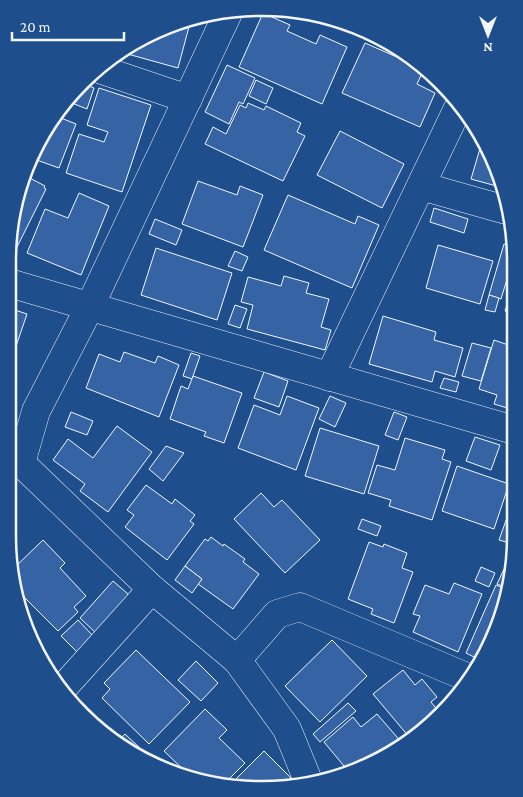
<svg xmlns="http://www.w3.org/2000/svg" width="523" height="797" font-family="'Crimson Pro',serif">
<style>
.building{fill:#3563a3;stroke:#f2f6ff}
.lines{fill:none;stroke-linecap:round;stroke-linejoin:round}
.minor-casing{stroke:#f2f6ff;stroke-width:29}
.minor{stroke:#1f4e8c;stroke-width:28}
.rim{fill:none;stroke:#f2f6ff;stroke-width:2.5}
</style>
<rect width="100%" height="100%" fill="#1f4e8c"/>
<g class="building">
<path d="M263 13 290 25 287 31 316 44 320 35 347 47 322 104 239 67Z"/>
<path d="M337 20 343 21 356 28V29Z"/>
<path d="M190 23 178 68 124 53 149 34Z"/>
<path d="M365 43 424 69 417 84 435 93 420 127 342 93Z"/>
<path d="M227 65 255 78 243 104 239 102 229 124 205 112Z"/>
<path d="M256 80 273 88 266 104 249 96Z"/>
<path d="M84 84 94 88 87 109 72 103 78 88Z"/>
<path d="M99 88 151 105 122 192 66 173 79 134 104 142 108 132 87 125Z"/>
<path d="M248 103 264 110 266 106 301 123 297 132 305 136 283 181 205 144 213 127 226 134 240 105 246 108Z"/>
<path d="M56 116 76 124 59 168 31 158 34 149Z"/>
<path d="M340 131 404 164 382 208 317 175Z"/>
<path d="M481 145 487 147 489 149 500 187 471 179Z"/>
<path d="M26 176 45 186 44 188 46 189 15 251 10 248V228Z"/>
<path d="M198 181 237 195 240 186 263 195 243 247 182 224Z"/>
<path d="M79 193 109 206 81 275 27 253 45 209 68 218Z"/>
<path d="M288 195 355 224 358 216 379 225 352 288 264 250Z"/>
<path d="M434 208 468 219 464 233 430 222Z"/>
<path d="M155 219 182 230 176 245 149 234Z"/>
<path d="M504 244 515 247V253L501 299 489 295Z"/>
<path d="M438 245 493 261 480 304 426 288Z"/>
<path d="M156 248 232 273 217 320 141 295Z"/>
<path d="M235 251 248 257 242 271 228 266Z"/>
<path d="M284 276 309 283 306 293 329 299 321 327 331 330 325 350 247 329 253 305 241 302 248 277 281 286Z"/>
<path d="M515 278V314L505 311Z"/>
<path d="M489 295 499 298 495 312 485 310Z"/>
<path d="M235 305 247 309 240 328 228 324Z"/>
<path d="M9 308 27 314 13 355 9 353Z"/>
<path d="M383 316 436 332 434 340 463 348 455 377 435 371 432 382 369 364Z"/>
<path d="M494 340 514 347V410L494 404 497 395 479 389Z"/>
<path d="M472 343 491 348 481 381 462 376Z"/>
<path d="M124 352 155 363 158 356 179 365 159 417 86 388 99 354 120 362Z"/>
<path d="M191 353 200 356 192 379 183 376Z"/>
<path d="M264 372 288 381 279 407 254 398Z"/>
<path d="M193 376 242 393 224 443 204 436 206 432 170 419 181 386 188 389Z"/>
<path d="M444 378 459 382 456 392 440 388Z"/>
<path d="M287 396 319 408 296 470 238 448 254 405 280 415Z"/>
<path d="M330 396 346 403 335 427 319 419Z"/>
<path d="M71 412 93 421 87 435 65 427Z"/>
<path d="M394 412 407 417 398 440 385 435Z"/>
<path d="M117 426 152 452 108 512 80 491 85 484 53 460 68 439 93 458Z"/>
<path d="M320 428 379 446 364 494 305 476Z"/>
<path d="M475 437 500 445 491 470 466 461Z"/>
<path d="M405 438 445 450 442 459 451 462 432 520 389 506 391 500 368 493 377 465 395 470Z"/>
<path d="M166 446 184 453 163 481 149 469Z"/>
<path d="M457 466 509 484 494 529 442 511Z"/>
<path d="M146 485 172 504 175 499 195 515 190 521 194 524 167 560 125 527 134 515 127 510Z"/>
<path d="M261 493 274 507 282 500 320 540 285 573 234 519Z"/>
<path d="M514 498 513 544 499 540Z"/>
<path d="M362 519 381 526 377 536 358 529Z"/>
<path d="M211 537 223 546 224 544 245 559 243 562 259 574 233 609 198 584 202 579 185 566 205 539 208 541Z"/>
<path d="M43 540 65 563 60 568 86 596 74 607 78 612 58 631 16 589 13 569Z"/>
<path d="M369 542 383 547 384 544 407 553 402 568 413 572 394 623 371 614 373 609 348 599Z"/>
<path d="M185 566 202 579 192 593 175 580Z"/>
<path d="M481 567 495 573 489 587 475 581Z"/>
<path d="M504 569 512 573 507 588 497 584Z"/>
<path d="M113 581 128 594 126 602 97 634 80 618Z"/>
<path d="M454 583 482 594 458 652 413 632 420 616 413 614 425 585 449 594Z"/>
<path d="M496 585 506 589 476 658 466 653Z"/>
<path d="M501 598 504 599 490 644 483 641Z"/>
<path d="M78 620 94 637 78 653 61 636Z"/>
<path d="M27 630 39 643 40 647 37 650Z"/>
<path d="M332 640 367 676 320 722 285 686Z"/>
<path d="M136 650 190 702 149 744 102 698 110 689 104 683Z"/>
<path d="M196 661 218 683 201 701 178 680Z"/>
<path d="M403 670 415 685 422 679 437 697 431 702 440 713 410 738 373 694Z"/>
<path d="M348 703 356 711 320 742 313 734Z"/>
<path d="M205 709 227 730 219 738 245 763 224 784 190 776 164 751Z"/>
<path d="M377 714 403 744 389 755 349 772 324 742 353 717 361 727Z"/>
<path d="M125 734 140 748 135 753 117 742Z"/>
<path d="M264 751 291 778 284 785 245 789 233 786 231 784Z"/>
</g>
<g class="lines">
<g class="minor-casing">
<g id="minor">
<path d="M102 70 188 99"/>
<path d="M421 186 506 210"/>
<path d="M9 283 514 430"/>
<path d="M329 377 458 108"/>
<path d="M8 461 21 463 152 589 237 660 277 614 300 607 469 678"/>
<path d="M21 463 36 411 90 306 228 13"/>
<path d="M237 660 287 729 309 783"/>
<path d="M62 689 152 589"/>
</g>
</g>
<use href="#minor" class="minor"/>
</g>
<path d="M0 0H523V797H0ZM261 16H262A245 245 0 0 1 507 261V536A245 245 0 0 1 262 781H261A245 245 0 0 1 16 536V261A245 245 0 0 1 261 16Z" fill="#1f4e8c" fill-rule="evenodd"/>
<path class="rim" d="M261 16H262A245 245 0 0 1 507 261V536A245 245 0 0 1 262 781H261A245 245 0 0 1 16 536V261A245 245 0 0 1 261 16Z"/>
<g transform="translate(488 35) rotate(180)" stroke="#1f4e8c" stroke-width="4" paint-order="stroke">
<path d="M0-4L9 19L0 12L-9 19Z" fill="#f2f6ff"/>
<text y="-8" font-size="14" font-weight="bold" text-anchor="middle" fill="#f2f6ff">N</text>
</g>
<path d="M12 32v8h112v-8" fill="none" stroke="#f2f6ff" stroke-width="2.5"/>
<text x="20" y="32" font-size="15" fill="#f2f6ff" stroke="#1f4e8c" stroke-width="4" paint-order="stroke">20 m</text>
</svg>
